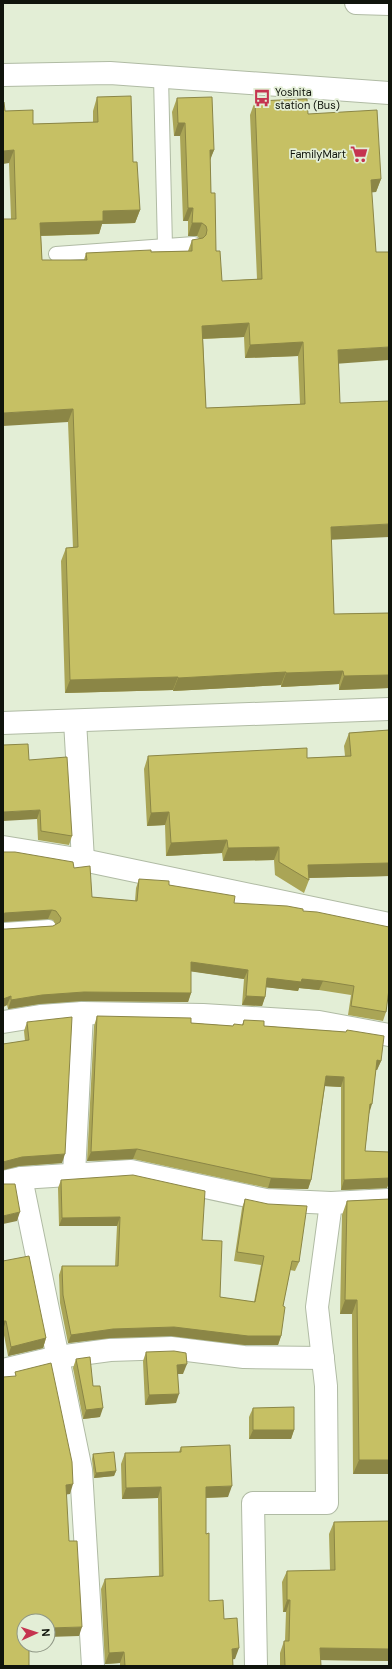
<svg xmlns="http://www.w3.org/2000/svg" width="392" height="1669" font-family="'DM Sans',sans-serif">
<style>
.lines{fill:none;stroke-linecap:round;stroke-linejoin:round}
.service-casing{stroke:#b0bba4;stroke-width:16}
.minor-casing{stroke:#b0bba4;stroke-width:24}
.tertiary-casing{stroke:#b0bba4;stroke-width:24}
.service{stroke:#fff;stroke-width:14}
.minor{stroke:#fff;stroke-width:22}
.tertiary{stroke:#fff;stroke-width:22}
.wall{fill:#aaa556;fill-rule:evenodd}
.shaded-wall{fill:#8b8646}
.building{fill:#c6c064;stroke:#8b8646;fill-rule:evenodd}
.labels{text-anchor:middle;stroke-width:3.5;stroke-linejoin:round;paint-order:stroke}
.poi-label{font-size:11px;fill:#10140c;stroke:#e3eed6;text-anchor:start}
</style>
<rect width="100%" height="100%" fill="#e3eed6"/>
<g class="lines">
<g class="service-casing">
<g id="service">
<path d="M161 77 165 247"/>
<path d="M56 254 194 244"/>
<path d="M3 930 49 927"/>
</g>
</g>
<g class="minor-casing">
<g id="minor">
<path d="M75 721 83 860"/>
<path d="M3 847 83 860 389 924"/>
<path d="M3 1022 40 1016 82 1013 203 1015 319 1022 389 1035"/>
<path d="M74 1175 82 1013"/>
<path d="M21 1178 81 1470 93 1666"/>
<path d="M3 1182 21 1178 131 1171 266 1200 331 1203 389 1200"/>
<path d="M3 1370 58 1357 110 1350 171 1348 244 1357 323 1358"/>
<path d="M256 1666 253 1503H327L326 1386 317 1307 331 1203"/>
</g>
</g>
<g class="tertiary-casing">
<g id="tertiary">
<path d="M356 3 389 4"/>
<path d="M3 75 110 73 389 93"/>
<path d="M3 723 389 709"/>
</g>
</g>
<use href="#service" class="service"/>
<use href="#minor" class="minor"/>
<use href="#tertiary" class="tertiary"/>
</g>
<g class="wall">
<path d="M97 97 133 162 140 210 135 223 102 224 99 234 41 236 42 260H84L86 253 188 251 192 240 200 239 197 236H188V221H183L180 136H174L172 112 177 98 214 150 210 159 211 193 216 251 222 281 257 279 250 115 255 101 308 114 381 179 376 192H372L339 363 331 540 334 614 389 613V688L339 690V684L281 687V685L173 691V690L65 693 61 561 66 548H73L68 422 11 219 9 163 5 111 33 124 93 122V111ZM244 337 245 358 298 356 300 404 206 408 203 339Z"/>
<path d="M389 730V876L309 878V880L304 893 275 875 274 860 223 861 222 853 166 856 165 825 147 826 144 769 148 756 307 758 345 756 344 746 349 733Z"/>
<path d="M29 760 72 836 69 845 38 840 37 819Z"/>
<path d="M3 852 74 868 92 897 135 901 136 888 139 879 169 885 234 903 303 911 386 1012 383 1021 348 1015 351 995 319 990 299 988 298 991 266 987 265 997 262 1006 242 1005 244 979 191 971V993L188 1002 81 1001 39 1004 8 1009 7 1005 3 1007V929H6L53 926 56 925 53 920 48 919 3 922Z"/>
<path d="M97 1016 191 1023 233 1026 242 1025 244 1020 264 1026 346 1032 347 1030 381 1061 377 1070H376L369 1114 365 1151 389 1152V1182L387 1188 341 1190V1087L325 1086 311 1180 308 1189 268 1188 133 1159 87 1161 94 1026Z"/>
<path d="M27 1022 62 1163 19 1166 3 1170V1044L25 1041 24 1031Z"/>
<path d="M61 1180 202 1240 220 1297 254 1302 261 1265 234 1261 242 1208 245 1199 299 1262 295 1271 290 1270 283 1306 281 1336 278 1345H245L171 1336 110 1338 68 1343 60 1303 59 1275 62 1266H115L117 1226H59L58 1188Z"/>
<path d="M389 1199V1474H353L352 1314H340L342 1215 347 1201Z"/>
<path d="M3 1261 46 1338 43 1348 8 1356 3 1330Z"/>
<path d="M146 1352 183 1374H178L176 1403 145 1405 143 1361Z"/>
<path d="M76 1359 93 1386 100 1417 83 1419 73 1368Z"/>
<path d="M253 1408 294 1430 291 1439H249V1417Z"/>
<path d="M181 1447 228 1497 206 1498V1534L209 1601 224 1619 235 1659H233V1666H120V1663L105 1664 101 1589 105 1579 159 1576 158 1498 122 1499 121 1464 125 1453 179 1452Z"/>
<path d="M93 1454 116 1471 114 1476 94 1478 92 1459Z"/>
<path d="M389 1521V1661L320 1660 321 1666H280V1653L284 1641H285L286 1612H283L282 1582 287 1571 330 1570 329 1534 334 1522Z"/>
</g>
<g class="shaded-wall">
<path d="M178 123H185L180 136H174Z"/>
<path d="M14 150 9 163 3 164V151Z"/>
<path d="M210 150H214L209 163Z"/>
<path d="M381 179 376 192 366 193 371 180Z"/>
<path d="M188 208H193L188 221H183Z"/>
<path d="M140 210 135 223 102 224 99 234 35 236 40 223 103 211Z"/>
<path d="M192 223H202L197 236H188Z"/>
<path d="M249 323 244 337 197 339 202 326Z"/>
<path d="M303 342 298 356 245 358 250 345Z"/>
<path d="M389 347V360L334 364 338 350Z"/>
<path d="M73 409 68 422 3 426V413Z"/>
<path d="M389 524V537L326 540 331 527Z"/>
<path d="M343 671 339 684 281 687 286 673Z"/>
<path d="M286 672 281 685 173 691 178 678Z"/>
<path d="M389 675V688L339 690 344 676Z"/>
<path d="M178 677 173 690 65 693 70 680Z"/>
<path d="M40 810 37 819 3 821V812Z"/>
<path d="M169 812 165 825 147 826 151 813Z"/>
<path d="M227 840 222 853 166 856 171 843Z"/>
<path d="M279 847 274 860 223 861 228 848Z"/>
<path d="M389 863V876L306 878 308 865Z"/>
<path d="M52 910 48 919 3 922V914L5 913Z"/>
<path d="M191 962 248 970 244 979 188 971Z"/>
<path d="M267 978 302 979 323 981 319 990 299 988 298 991 264 987Z"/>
<path d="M84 992 191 993 188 1002 81 1001 39 1004 8 1009 11 1000 42 995Z"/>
<path d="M11 996 7 1005 3 1007V999Z"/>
<path d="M246 996 265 997 262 1006 242 1005Z"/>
<path d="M377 1060 381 1061 377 1070H374Z"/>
<path d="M326 1076 344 1077 341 1087 323 1086Z"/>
<path d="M370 1104H372L369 1114Z"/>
<path d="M137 1149 133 1159 87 1161 91 1152Z"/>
<path d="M65 1154 62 1163 19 1166 3 1170V1162L22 1157Z"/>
<path d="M271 1178 311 1180 308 1189 268 1188Z"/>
<path d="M389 1178V1182L387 1188 341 1190 344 1180Z"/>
<path d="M20 1212 17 1221 3 1224V1216Z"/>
<path d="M120 1217 117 1226H59L62 1218Z"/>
<path d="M345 1300H357L352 1314H340Z"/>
<path d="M3 1321H6L3 1330Z"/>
<path d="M174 1327 281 1336 278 1345H245L171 1336 110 1338 68 1343 71 1335 113 1329Z"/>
<path d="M46 1338 43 1348 8 1356 11 1347Z"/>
<path d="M187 1364 183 1374H174L177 1365Z"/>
<path d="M179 1394 176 1403 145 1405 149 1395Z"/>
<path d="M103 1408 100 1417 83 1419 86 1410Z"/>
<path d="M253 1430H294L291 1439H249Z"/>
<path d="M359 1460H389V1474H353Z"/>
<path d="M116 1471 114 1476 94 1478 96 1473Z"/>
<path d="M73 1484 70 1494 63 1495 66 1485Z"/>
<path d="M232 1486 228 1497 202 1498 206 1487Z"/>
<path d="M161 1487 158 1498 122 1499 126 1488Z"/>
<path d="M287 1600H290L286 1612H283Z"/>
<path d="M82 1627 79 1636 48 1637V1628Z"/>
<path d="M239 1648 235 1659 229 1660 232 1649Z"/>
<path d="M320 1648 389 1649V1661L316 1660Z"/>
<path d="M124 1652 120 1663 105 1664 109 1653Z"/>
</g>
<g class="building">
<path d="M131 96 133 162H137L140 210 103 211V221L40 223 42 260H87L86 253 151 250V252L192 251V240L203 238 206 235 207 230 206 226 202 223H192L193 208H188L185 123H178L177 98 212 97 214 150H210L211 193H215L216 251H220L222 281 262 279 255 101 307 99 308 114 377 110 381 179 371 180 376 252H389V347L338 350 340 403 389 401V524L331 527 334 614 389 613V675L344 676 343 671 286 673V672L178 678V677L70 680 66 548 78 547 73 409 3 413V219H16L14 150 3 151V102H4L5 111 33 110V124L98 122 97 97ZM249 323 250 345 303 342 305 404 206 408 202 326Z"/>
<path d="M389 730V863L308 865 309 880 279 862V847L228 848 227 840 171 843 169 812 151 813 148 756 307 748V758L351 756 349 733Z"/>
<path d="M28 744 29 760 67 757 72 836 41 831 40 810 3 812V745Z"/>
<path d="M3 852H15L73 862 74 868 90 866 92 897 137 901 139 879 169 881V885L235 896 234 903 287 906 303 909V911L317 912 389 927V989L386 1012 351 1006 354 986 323 981 302 979 301 982 267 978 265 997 246 996 248 970 191 962V993L84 992 42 995 11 1000V996L3 999V929H6L53 926 60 922 61 918 56 911 52 910 5 913 3 914Z"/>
<path d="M97 1016 191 1018V1023L233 1026 234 1024 243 1025 244 1020 264 1021V1026L346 1032 347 1030 384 1036 381 1061 377 1060 372 1104H370L365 1151 389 1152V1178L344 1180V1077L326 1076 311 1180 271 1178 137 1149 91 1152Z"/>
<path d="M72 1017 65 1154 22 1157 3 1162V1044L29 1040 27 1022Z"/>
<path d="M133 1175 205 1191 202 1240 222 1241 220 1297 255 1302 264 1256 237 1252 245 1199 268 1204 307 1206 299 1262 292 1261 283 1306 285 1307 281 1336H248L174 1327 113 1329 71 1335 63 1295 62 1266H118L120 1217 62 1218 61 1180Z"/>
<path d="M3 1184H15L20 1212 3 1216Z"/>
<path d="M389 1199V1460H359L357 1300H345L347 1201Z"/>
<path d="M29 1256 46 1338 11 1347 6 1321H3V1261Z"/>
<path d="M174 1351 186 1353 187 1364 177 1365 179 1394 149 1395 146 1352Z"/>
<path d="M90 1357 93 1386H100L103 1408 86 1410 76 1359Z"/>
<path d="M51 1363 72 1462 73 1484 66 1485 69 1541H77L82 1627 48 1628V1621H24V1645H29V1666H3V1377L16 1376 15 1372Z"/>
<path d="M294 1407V1430H253V1408Z"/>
<path d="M230 1445 232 1486 206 1487V1534L209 1533V1601L223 1600 224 1619 237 1618 239 1648 232 1649 233 1666H125L124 1652 109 1653 105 1579 163 1576 161 1487 126 1488 125 1453 181 1452V1447Z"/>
<path d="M114 1452 116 1471 96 1473 93 1454Z"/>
<path d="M389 1521V1649L320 1648 321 1666H285L284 1641H289L290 1600H287V1571L335 1570 334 1522Z"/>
</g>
<defs>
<g id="bus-bare" transform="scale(1.38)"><path d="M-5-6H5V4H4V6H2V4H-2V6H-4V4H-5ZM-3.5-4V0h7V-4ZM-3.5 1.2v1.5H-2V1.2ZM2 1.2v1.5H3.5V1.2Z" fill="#c53450" stroke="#e3eed6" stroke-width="2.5" paint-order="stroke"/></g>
<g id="supermarket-bare" transform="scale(1.38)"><path d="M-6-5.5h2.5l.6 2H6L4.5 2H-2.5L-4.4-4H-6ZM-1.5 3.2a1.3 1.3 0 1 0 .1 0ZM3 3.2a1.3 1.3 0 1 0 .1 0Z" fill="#c53450" stroke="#e3eed6" stroke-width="2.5" paint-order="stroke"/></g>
</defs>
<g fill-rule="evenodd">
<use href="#bus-bare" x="262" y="98"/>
<use href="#supermarket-bare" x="359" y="154"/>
</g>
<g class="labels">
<g class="poi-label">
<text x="275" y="96">Yoshita<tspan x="275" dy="13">station (Bus)</tspan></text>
<text x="346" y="158" text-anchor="end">FamilyMart</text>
</g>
</g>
<rect width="392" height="1669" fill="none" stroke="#10140c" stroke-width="8"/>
<g transform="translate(36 1633) rotate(87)"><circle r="19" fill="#e3eed6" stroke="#8f9785"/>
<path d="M0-3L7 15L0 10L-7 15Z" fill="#c53450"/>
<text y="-6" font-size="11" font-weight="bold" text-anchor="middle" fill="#10140c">N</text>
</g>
</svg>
